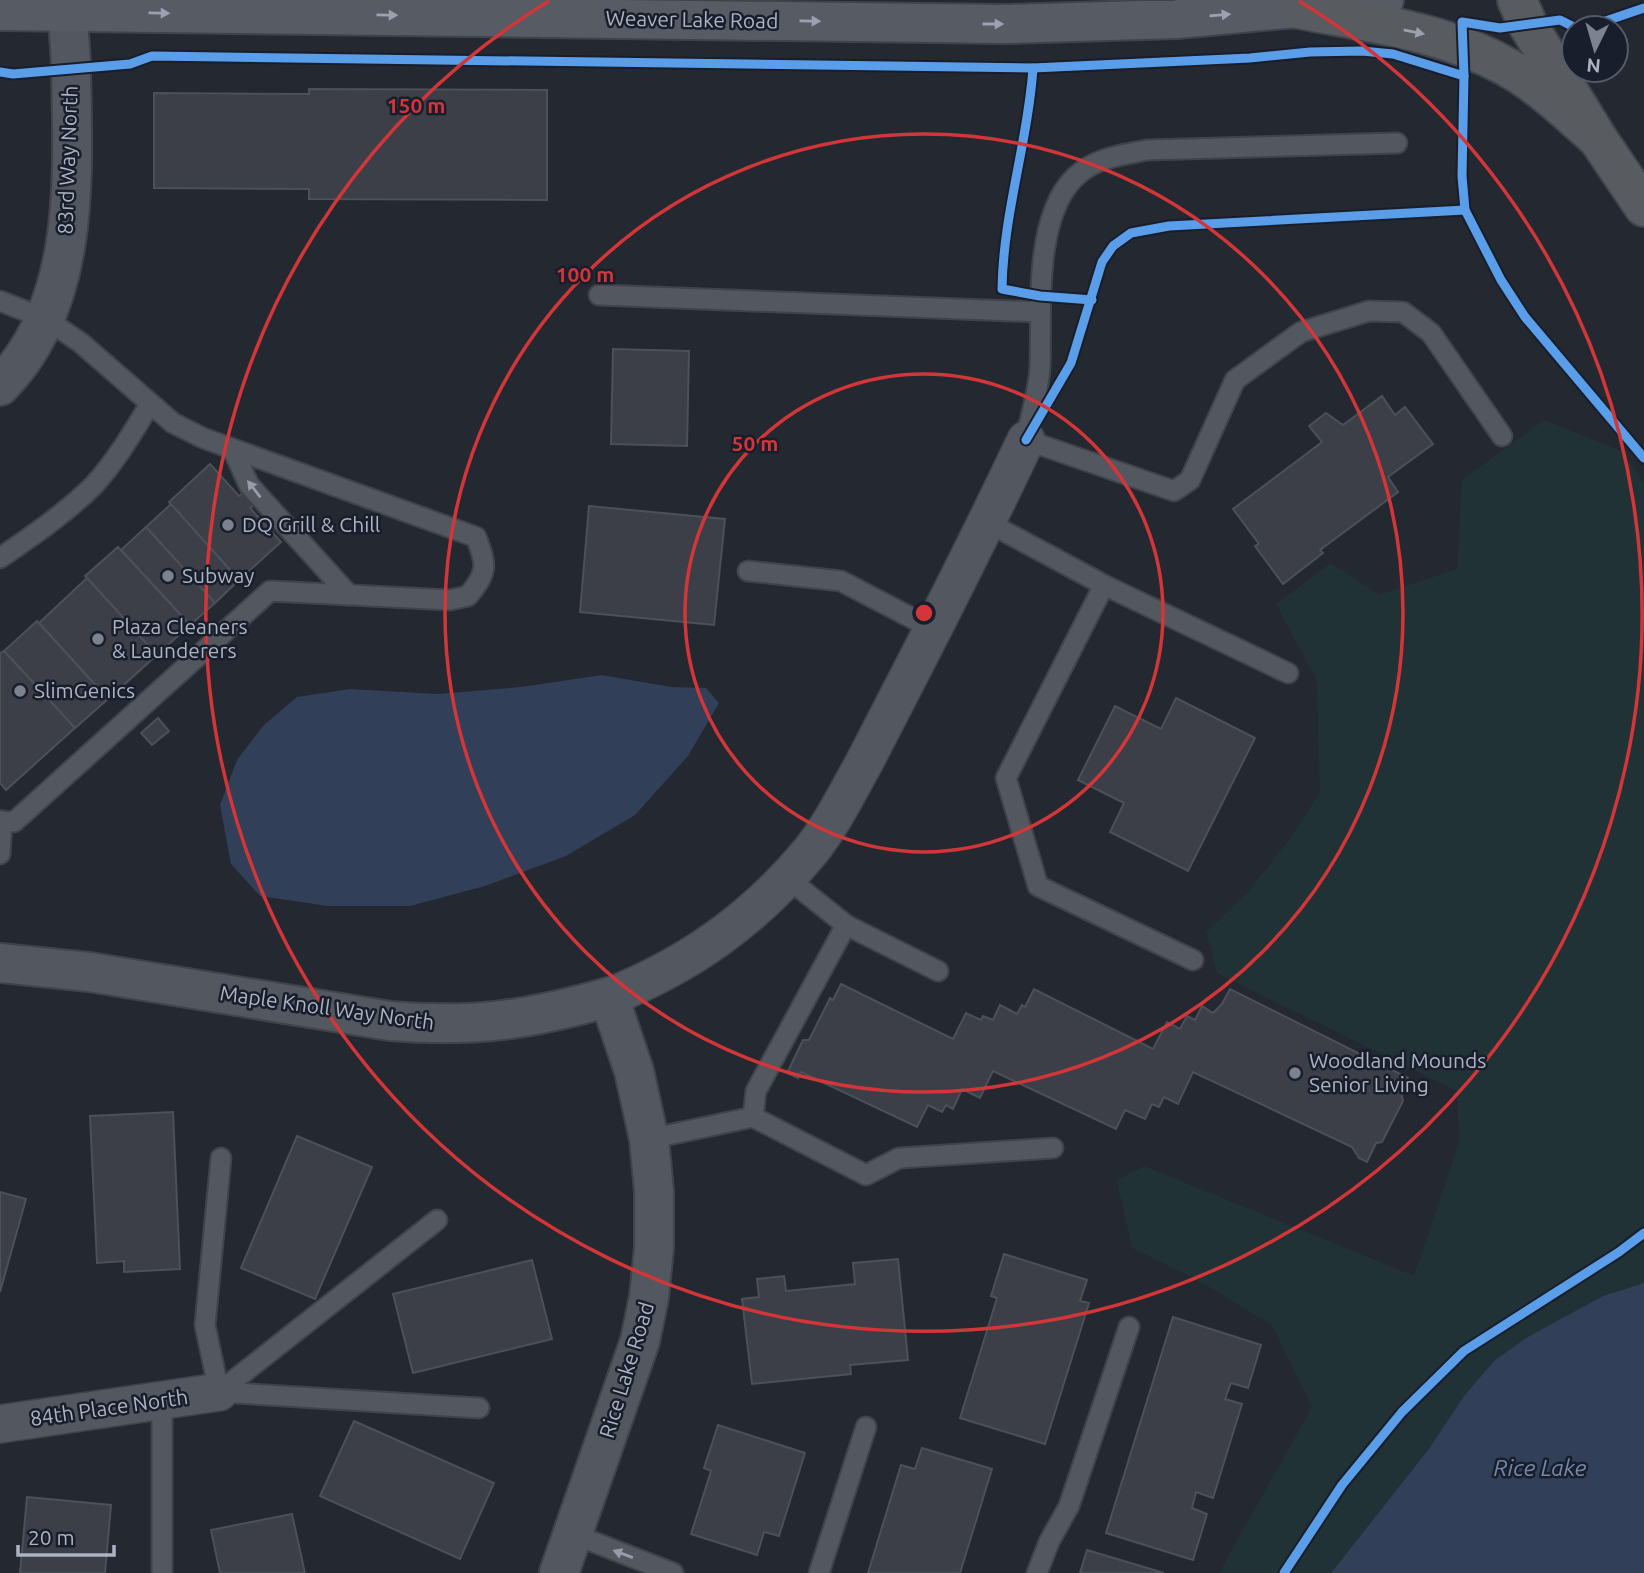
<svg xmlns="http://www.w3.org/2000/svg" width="1644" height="1573" font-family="Ubuntu,sans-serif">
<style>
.green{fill:#213236}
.water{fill:#313f59}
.building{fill:#3c3f47;stroke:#4b5059;stroke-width:2}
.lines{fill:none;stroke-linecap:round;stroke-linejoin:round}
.service-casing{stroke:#40434a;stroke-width:23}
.minor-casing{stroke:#40434a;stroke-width:40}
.tertiary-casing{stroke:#40434a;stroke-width:42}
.secondary-casing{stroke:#40434a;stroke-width:42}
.motorway-casing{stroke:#40444d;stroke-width:42}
.service{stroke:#53575f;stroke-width:19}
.minor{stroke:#53575f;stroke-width:37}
.tertiary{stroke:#53575f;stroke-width:38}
.secondary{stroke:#575b64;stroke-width:38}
.motorway{stroke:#585b5f;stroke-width:38}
.cycleway-casing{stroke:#181e2b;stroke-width:13}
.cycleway{stroke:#5a9eea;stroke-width:9}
.oneway{fill:#9ba1b0}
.oneway2{fill:#9ba1af}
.oneway3{fill:#969caa}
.ring{fill:none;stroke:#d23638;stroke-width:3.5}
.poi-dot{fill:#7c8290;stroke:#181e2b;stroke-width:2.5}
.labels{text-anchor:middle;stroke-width:5;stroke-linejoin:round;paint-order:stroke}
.street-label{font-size:21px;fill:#acb3c3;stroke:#181e2b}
.poi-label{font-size:21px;fill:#acb3c3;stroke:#181e2b;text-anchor:start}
.water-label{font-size:23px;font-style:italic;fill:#7488ac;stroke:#181e2b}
.centre{fill:#d23638;stroke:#181e2b;stroke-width:3.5}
.ring-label{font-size:21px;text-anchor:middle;font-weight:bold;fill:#d23638;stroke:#181e2b;stroke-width:5;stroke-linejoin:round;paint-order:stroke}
</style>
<rect width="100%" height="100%" fill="#242831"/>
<path class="green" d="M1544 420 1621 451 1644 483V1283L1603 1296 1526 1338 1494 1361 1464 1396 1428 1450 1331 1573H1219L1312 1407 1272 1325 1196 1279 1132 1248 1117 1180 1144 1166 1414 1276 1459 1143 1457 1091 1217 973 1206 932 1249 891 1289 840 1320 792 1317 681 1276 604 1331 563 1379 595 1457 569 1462 480Z"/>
<g class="water">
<path d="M602 675 671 687 706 688 719 703 688 756 635 815 566 856 485 886 410 906H328L260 896 231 864 220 805 237 760 264 725 297 697 350 689 438 694 521 687Z"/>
<path d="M1644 1283V1573H1331L1428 1450 1464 1396 1494 1361 1526 1338 1603 1296Z"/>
</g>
<g class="building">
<path d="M309 89 547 90V200L309 199V189L154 188V93L309 94Z"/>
<path d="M613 349 689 351 687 446 611 444Z"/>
<path d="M1382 396 1395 415 1405 407 1433 444 1388 477 1398 492 1320 550 1323 553 1283 584 1255 546 1259 544 1233 509 1322 442 1309 426 1326 413 1343 425Z"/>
<path d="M210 464 239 496 244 492 255 504 250 508 281 542 239 580 169 502Z"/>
<path d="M171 504 239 580 215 603 146 527Z"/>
<path d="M589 506 725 519 714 625 580 612Z"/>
<path d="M146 527 215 603 190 625 121 550Z"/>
<path d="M118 547 190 625 157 655 85 576Z"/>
<path d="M87 578 157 655 108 699 39 623Z"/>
<path d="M37 621 108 699 75 728 4 651Z"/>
<path d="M4 651 75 728 6 790 0 783V653Z"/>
<path d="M1176 698 1255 738 1188 871 1110 832 1124 803 1078 780 1115 706 1161 729Z"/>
<path d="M158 718 169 731 152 745 141 733Z"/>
<path d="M841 984 953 1039 966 1013 981 1020 983 1016 993 1020 1000 1005 1017 1014 1022 1005 1025 1007 1034 989 1153 1049 1167 1022 1180 1029 1187 1016 1195 1020 1202 1006 1213 1013 1222 1004 1230 989 1408 1078 1401 1093 1403 1101 1382 1142 1376 1143 1367 1162 1359 1158 1352 1147 1193 1072 1178 1104 1164 1097 1159 1107 1152 1104 1145 1119 1125 1110 1116 1129 993 1071 980 1098 962 1089 953 1109 946 1105 942 1112 928 1105 917 1127 801 1072 798 1078 787 1073 803 1040H809L830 998 833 1000Z"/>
<path d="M173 1112 180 1269 124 1272V1261L97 1263 90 1116Z"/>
<path d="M297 1136 372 1167 315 1299 241 1268Z"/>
<path d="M0 1192 26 1199 0 1292Z"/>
<path d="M1004 1254 1087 1280 1080 1301 1089 1303 1045 1444 960 1418 997 1298 991 1296Z"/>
<path d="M898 1259 908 1360 850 1365 851 1374 752 1384 742 1299 759 1297 757 1279 784 1276 786 1291 855 1284 853 1263Z"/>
<path d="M532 1260 552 1339 413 1373 393 1294Z"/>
<path d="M1173 1317 1261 1345 1248 1388 1231 1383 1225 1399 1242 1404 1213 1498 1196 1492 1192 1508 1207 1514 1193 1560 1106 1533Z"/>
<path d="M354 1421 494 1483 460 1559 320 1496Z"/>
<path d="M718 1425 805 1453 779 1536 764 1532 757 1555 691 1534 711 1471 704 1468Z"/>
<path d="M922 1448 992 1469 960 1573H868L901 1465 915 1469Z"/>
<path d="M27 1497 111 1505 105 1573H20Z"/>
<path d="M292 1514 305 1573H220L211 1530Z"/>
<path d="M1087 1550 1164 1573H1080Z"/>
</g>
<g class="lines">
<g class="service-casing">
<g id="service">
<path d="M1397 143 1147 150C1123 155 1100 157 1081 172 1032 209 1042 312 1040 366 1039 391 1030 417 1026 440L1174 491 1190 480 1235 380 1301 332 1369 311 1403 312 1431 333 1502 436"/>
<path d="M599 295 1039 312"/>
<path d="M0 301 46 319 81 343 173 423 203 438 476 537C487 565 488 572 468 596L450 600 270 591 14 822 0 821"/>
<path d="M233 450 249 485 349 595"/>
<path d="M987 522 1104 585 1288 673"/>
<path d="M0 558C32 536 66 513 94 485 116 461 133 432 150 404"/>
<path d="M748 571 841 581 933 629"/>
<path d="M1104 585 1006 778 1038 886 1193 960"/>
<path d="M0 854 2 821"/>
<path d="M846 925 938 971"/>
<path d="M753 1117 756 1091 846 925 786 877"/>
<path d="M649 1139 753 1117 866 1175 899 1158 1053 1148"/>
<path d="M219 1392 437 1220"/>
<path d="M219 1392 479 1408"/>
<path d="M219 1392 205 1325 221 1158"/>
<path d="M162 1400V1573"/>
<path d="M573 1534 673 1573"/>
<path d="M819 1573 866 1427"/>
<path d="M1037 1573 1049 1542 1069 1506 1129 1327"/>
</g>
</g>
<g class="minor-casing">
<g id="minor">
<path d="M609 997C689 965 753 920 809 853 831 826 847 793 864 763 881 730 898 697 915 664 953 590 990 516 1026 440"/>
<path d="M0 1424 219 1392"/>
</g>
</g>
<g class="tertiary-casing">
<g id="tertiary">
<path d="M0 386C81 304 73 177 71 70 71 47 67 23 67 0"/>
<path d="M0 963 89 972 390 1021C473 1028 529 1020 609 997L634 1071 649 1139 654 1191V1248L649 1297 640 1341 559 1573"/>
</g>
</g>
<g class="secondary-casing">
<path id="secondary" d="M0 11 1005 24 1177 19 1384 0"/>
</g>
<g class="motorway-casing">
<g id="motorway">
<path d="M1517 0 1528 25 1598 139 1644 207"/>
<path d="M1299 9C1369 23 1442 31 1505 66 1540 85 1569 113 1598 139"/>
</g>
</g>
<use href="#service" class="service"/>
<use href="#minor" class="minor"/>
<use href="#tertiary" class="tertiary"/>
<use href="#secondary" class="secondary"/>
<use href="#motorway" class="motorway"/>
<g class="cycleway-casing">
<g id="cycleway">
<path d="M1644 8 1591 26 1574 27 1560 20 1500 28 1462 22 1464 76 1462 176 1465 210 1501 280 1525 317 1644 458"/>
<path d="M1033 68C1028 142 1003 214 1002 289L1040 296 1092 300"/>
<path d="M0 72 13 74 130 64 152 56 1033 68 1250 58 1310 52 1362 51 1393 54 1464 76"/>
<path d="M1026 440 1071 363 1102 262 1113 246 1131 233 1169 226 1465 210"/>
<path d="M1284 1573 1342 1485 1402 1412 1464 1351 1619 1252 1644 1233"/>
</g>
</g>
<use href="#cycleway" class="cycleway"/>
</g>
<defs><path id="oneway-solid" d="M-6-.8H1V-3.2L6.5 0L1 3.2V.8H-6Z" transform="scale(1.75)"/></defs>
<g class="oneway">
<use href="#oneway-solid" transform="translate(159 13) rotate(1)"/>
<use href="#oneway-solid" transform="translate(387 15) rotate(1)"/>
<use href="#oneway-solid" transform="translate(1220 15) rotate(-5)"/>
<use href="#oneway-solid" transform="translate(810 21) rotate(1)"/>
<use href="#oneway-solid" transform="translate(993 24)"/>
</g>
<use class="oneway2" href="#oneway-solid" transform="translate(1414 32) rotate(12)"/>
<g class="oneway3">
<use href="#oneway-solid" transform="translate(254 489) rotate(-128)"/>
<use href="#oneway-solid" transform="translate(623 1554) rotate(-160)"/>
</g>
<g class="ring">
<circle cx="924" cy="613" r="239"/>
<circle cx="924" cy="613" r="479"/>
<path d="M1299 1A718 718 0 1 1 549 1"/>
</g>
<g class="poi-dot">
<circle cx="228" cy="525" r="7"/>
<circle cx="168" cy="576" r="7"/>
<circle cx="98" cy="639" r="7"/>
<circle cx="20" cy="691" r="7"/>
<circle cx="1295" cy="1073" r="7"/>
</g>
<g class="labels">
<g class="street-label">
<text transform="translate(692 20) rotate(1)" y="7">Weaver Lake Road</text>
<text transform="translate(68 160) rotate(-88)" y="7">83rd Way North</text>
<text transform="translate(327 1008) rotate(8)" y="7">Maple Knoll Way North</text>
<text transform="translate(627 1370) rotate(-73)" y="7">Rice Lake Road</text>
<text transform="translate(109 1408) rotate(-8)" y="7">84th Place North</text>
</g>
<g class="poi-label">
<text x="242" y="532">DQ Grill &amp; Chill</text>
<text x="182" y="583">Subway</text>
<text x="112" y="634">Plaza Cleaners<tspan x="112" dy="24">&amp; Launderers</tspan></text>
<text x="34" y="698">SlimGenics</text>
<text x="1309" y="1068">Woodland Mounds<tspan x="1309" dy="24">Senior Living</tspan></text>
</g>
<g class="water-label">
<text x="1540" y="1476">Rice Lake</text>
</g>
</g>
<circle cx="924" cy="613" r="10" class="centre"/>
<g class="ring-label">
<text x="416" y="113">150 m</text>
<text x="585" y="282">100 m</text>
<text x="755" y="451">50 m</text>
</g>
<g transform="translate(1595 49) rotate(185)"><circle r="33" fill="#181e2b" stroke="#535a68" stroke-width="2"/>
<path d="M0-5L12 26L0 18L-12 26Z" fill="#7c8290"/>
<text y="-10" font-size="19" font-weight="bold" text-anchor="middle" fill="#acb3c3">N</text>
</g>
<path d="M18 1545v10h96v-10" fill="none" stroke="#acb3c3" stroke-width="3.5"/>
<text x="28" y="1545" font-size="21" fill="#acb3c3" stroke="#181e2b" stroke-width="5" paint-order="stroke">20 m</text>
</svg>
